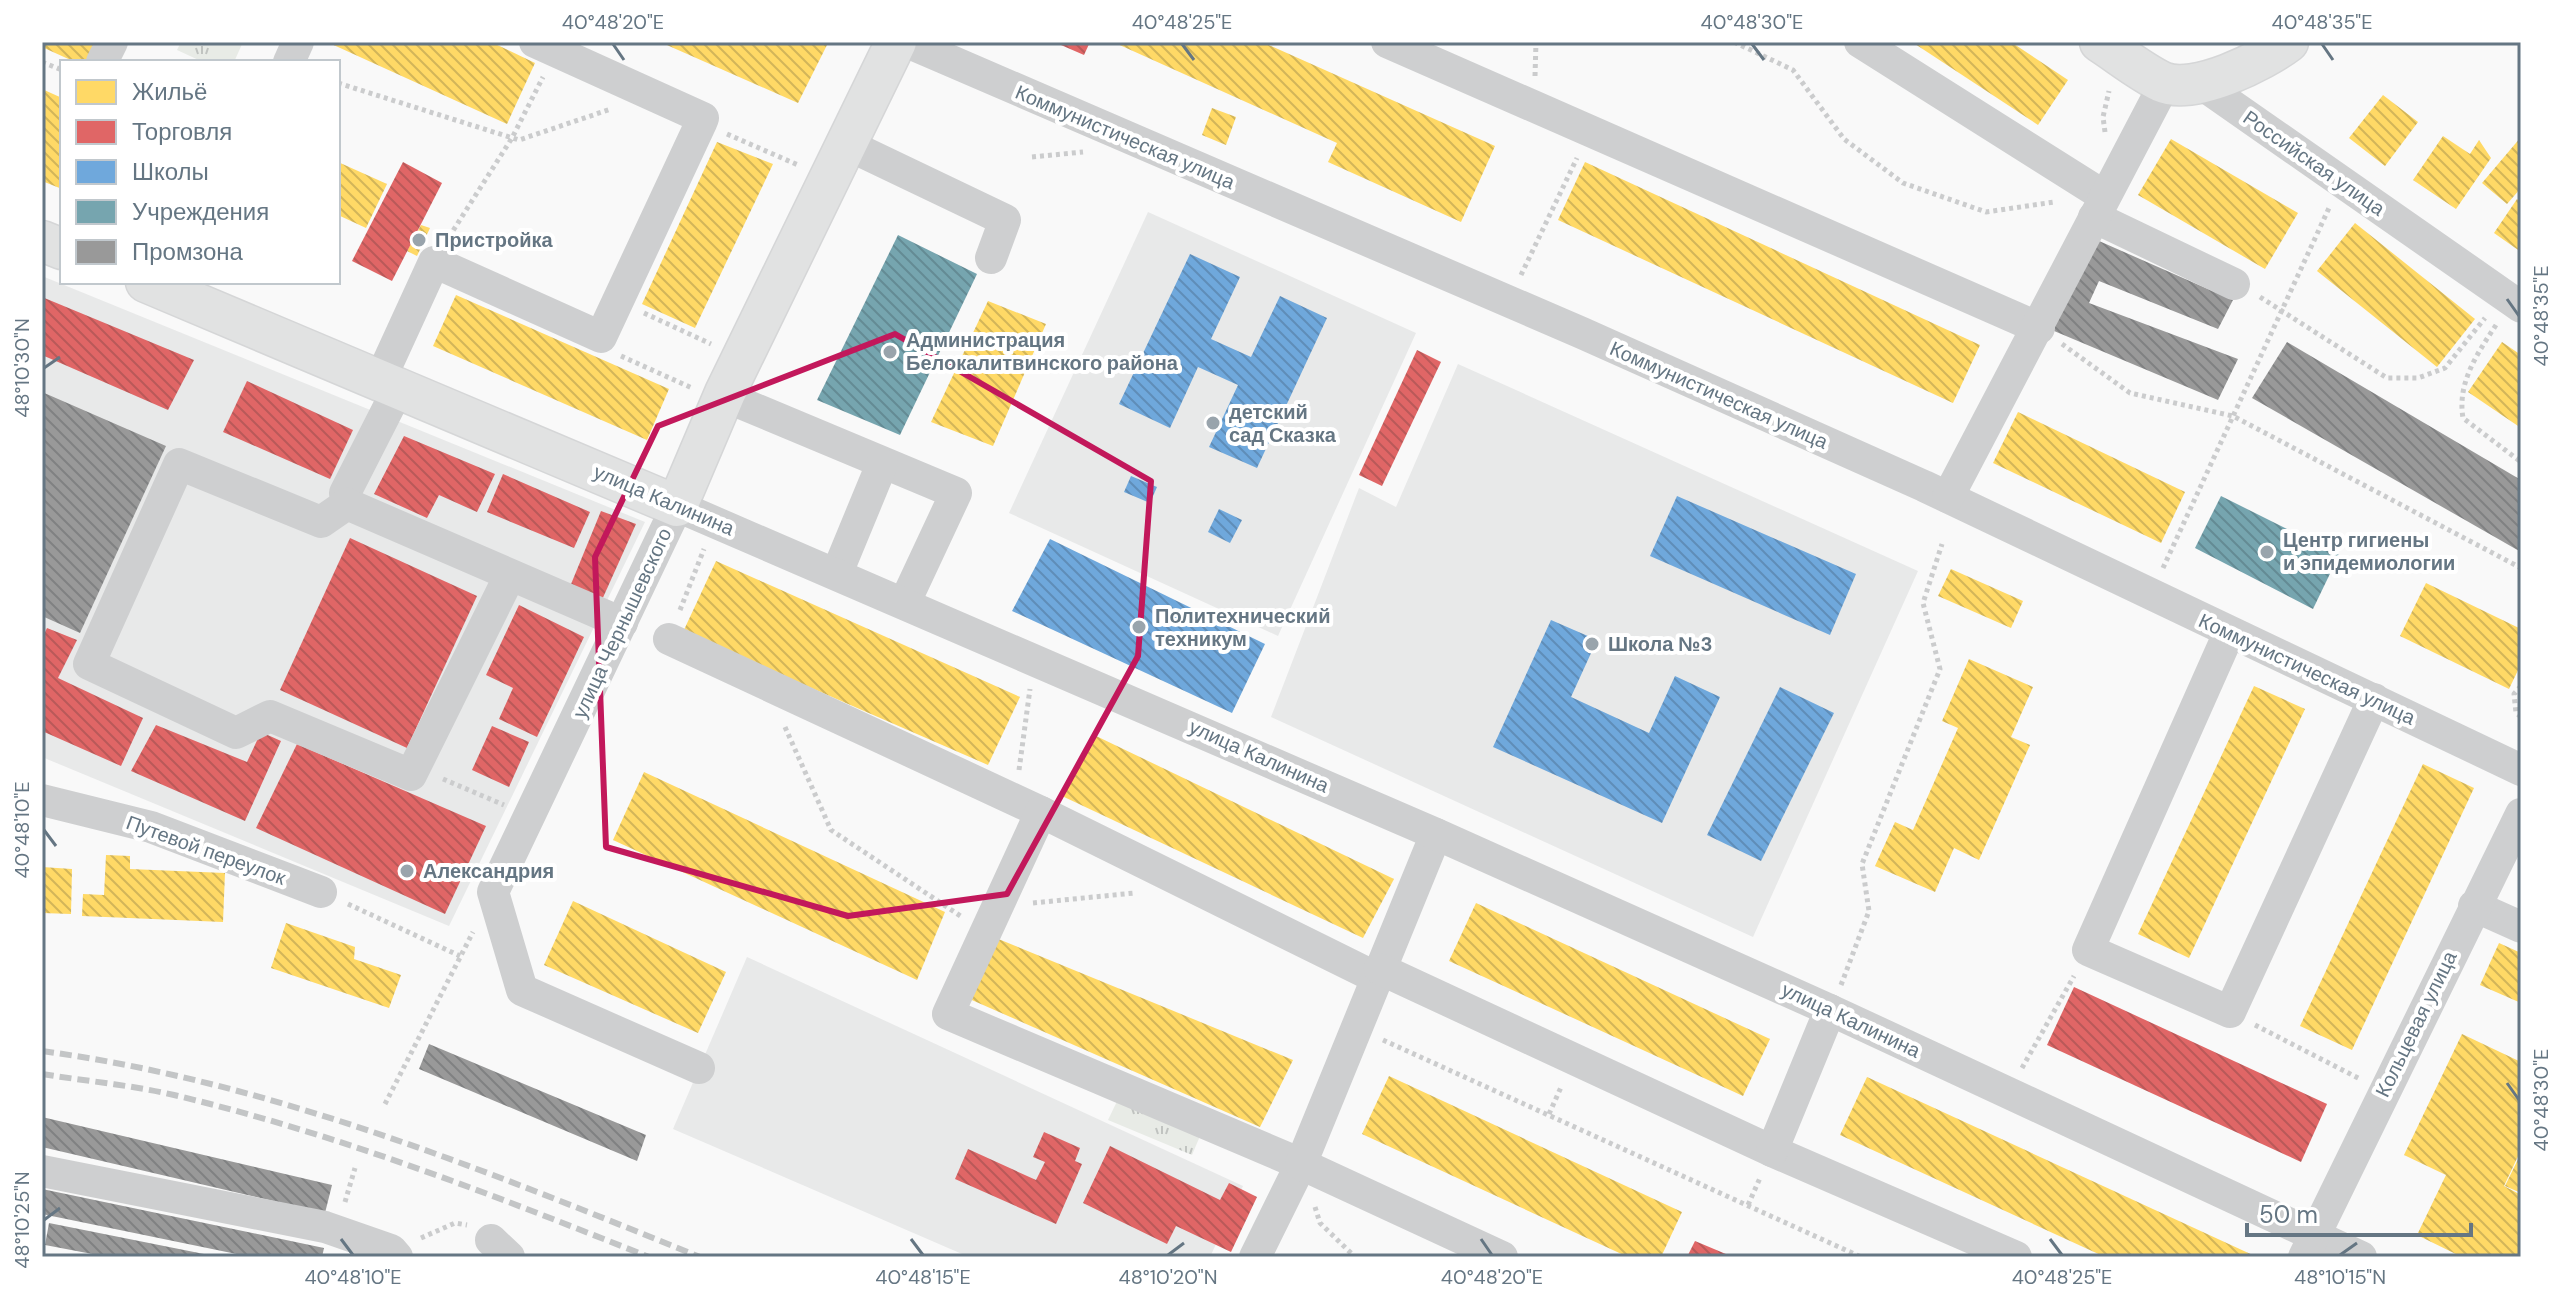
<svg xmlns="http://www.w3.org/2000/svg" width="2563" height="1299" font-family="'DM Sans',sans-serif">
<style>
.built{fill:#e8e9e9}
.park{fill:url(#park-tufts)}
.homes{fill:url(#homes-back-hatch)}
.shops{fill:url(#shops-back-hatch)}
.schools{fill:url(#schools-back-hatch)}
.public{fill:url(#public-back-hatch)}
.industry{fill:url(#industry-back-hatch)}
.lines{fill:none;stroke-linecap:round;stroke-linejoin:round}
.major-casing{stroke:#d5d6d7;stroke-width:43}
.path{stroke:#cbcccd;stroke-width:5;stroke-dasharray:4 4;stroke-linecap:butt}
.minor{stroke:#cecfd0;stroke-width:32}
.major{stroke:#e1e2e2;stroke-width:40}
.rail{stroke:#c3c5c6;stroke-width:6;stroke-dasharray:12 6;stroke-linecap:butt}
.marked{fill:none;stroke:#c2185b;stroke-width:6;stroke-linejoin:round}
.ticks{fill:none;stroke:#657683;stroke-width:3}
.poi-dot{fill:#99a4ac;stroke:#fff;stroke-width:3}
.labels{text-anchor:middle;stroke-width:8;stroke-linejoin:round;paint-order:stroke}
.street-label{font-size:20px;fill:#657683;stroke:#fff}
.poi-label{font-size:20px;font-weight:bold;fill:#657683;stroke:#fff;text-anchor:start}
.neatline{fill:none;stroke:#657683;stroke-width:3}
.ticks-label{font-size:20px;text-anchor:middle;fill:#657683}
</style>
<defs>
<pattern id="park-tufts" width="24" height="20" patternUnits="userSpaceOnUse" patternTransform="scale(2)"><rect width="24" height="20" fill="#e8ebe6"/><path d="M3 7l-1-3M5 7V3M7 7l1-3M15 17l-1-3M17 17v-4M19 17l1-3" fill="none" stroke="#c0c3c0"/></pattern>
<pattern id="homes-back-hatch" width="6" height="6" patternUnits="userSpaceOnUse" patternTransform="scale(2)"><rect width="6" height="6" fill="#ffd966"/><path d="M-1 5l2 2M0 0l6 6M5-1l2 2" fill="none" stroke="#d2b559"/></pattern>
<pattern id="shops-back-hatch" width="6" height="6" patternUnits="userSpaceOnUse" patternTransform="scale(2)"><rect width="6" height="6" fill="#e06666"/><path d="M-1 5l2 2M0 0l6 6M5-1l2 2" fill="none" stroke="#b95959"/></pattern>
<pattern id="schools-back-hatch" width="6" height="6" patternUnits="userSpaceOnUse" patternTransform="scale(2)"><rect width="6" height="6" fill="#6fa8dc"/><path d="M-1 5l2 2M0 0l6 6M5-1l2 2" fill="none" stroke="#5f8db8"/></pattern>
<pattern id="public-back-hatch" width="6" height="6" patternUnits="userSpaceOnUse" patternTransform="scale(2)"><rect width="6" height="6" fill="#76a5af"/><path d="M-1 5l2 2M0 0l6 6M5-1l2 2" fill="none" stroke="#648b94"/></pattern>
<pattern id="industry-back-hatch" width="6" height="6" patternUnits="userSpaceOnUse" patternTransform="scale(2)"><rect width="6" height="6" fill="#999"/><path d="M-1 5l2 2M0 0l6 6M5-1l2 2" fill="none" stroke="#808182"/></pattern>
</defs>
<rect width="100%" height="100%" fill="#f9f9f9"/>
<g class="built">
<path d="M1148 212 1416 333 1278 636 1009 513Z"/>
<path d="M42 276 645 522 449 926 42 757Z"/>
<path d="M1458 364 1918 571 1753 937 1271 717 1359 488 1396 507Z"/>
<path d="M747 957 1243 1186 1210 1257H969L673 1129Z"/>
</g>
<g class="park">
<path d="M181 42H243L234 62H203L177 50Z"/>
<path d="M1121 1093 1203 1129 1192 1155 1108 1120Z"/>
</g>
<g class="homes">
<path d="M42 42H98L89 62H75L42 47Z"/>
<path d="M327 42H491L535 63 507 124Z"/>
<path d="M660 42H826L828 43 798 103Z"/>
<path d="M1113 42H1262L1495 146 1461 222 1328 162 1337 143Z"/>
<path d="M1912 42H2011L2068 80 2038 125Z"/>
<path d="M42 89 62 98V189L42 181Z"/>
<path d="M2383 95 2418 122 2385 166 2349 138Z"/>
<path d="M1212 108 1236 117 1226 145 1202 135Z"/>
<path d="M2443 136 2470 154 2479 140 2491 158 2456 209 2413 180Z"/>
<path d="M2521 137V188L2507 204 2482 183Z"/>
<path d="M2171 139 2298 213 2265 269 2138 195Z"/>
<path d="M717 142 773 164 695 328 642 304Z"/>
<path d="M338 162 387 184 366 228 338 215Z"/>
<path d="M1585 162 1980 345 1953 403 1558 220Z"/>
<path d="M2517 199 2521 202V252L2494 233Z"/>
<path d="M2355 223 2475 319 2437 367 2317 271Z"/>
<path d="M421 225 430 228 417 256 407 251Z"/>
<path d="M456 295 669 389 647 440 433 346Z"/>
<path d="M988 301 1046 324 993 446 931 422Z"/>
<path d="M2502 342 2521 355V428L2468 392Z"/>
<path d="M2018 412 2185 492 2161 543 1993 463Z"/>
<path d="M716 561 1020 697 988 765 683 632Z"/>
<path d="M1951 569 2023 601 2011 628 1938 596Z"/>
<path d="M2426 583 2521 629V664L2509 689 2400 636Z"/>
<path d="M1969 659 2033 687 2011 737 2030 745 1979 860 1954 848 1935 892 1875 866 1895 822 1913 830 1958 728 1942 721Z"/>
<path d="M2254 686 2305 709 2189 958 2138 934Z"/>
<path d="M1094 735 1394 879 1363 938 1062 796Z"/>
<path d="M2423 764 2474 788 2352 1050 2300 1026Z"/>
<path d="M644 772 945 912 917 980 613 840Z"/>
<path d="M106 855 130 856V869L225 873 223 922 82 916 83 894 104 895Z"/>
<path d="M42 867 72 869 71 914 42 913Z"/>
<path d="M573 901 726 972 698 1033 544 965Z"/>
<path d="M1476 903 1770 1039 1743 1096 1449 961Z"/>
<path d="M286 923 355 947 354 959 401 975 389 1008 271 968Z"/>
<path d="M991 936 1293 1060 1260 1127 965 997Z"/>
<path d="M2499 943 2521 953V1003L2480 985Z"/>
<path d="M2462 1034 2521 1062V1150L2504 1186 2521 1195V1257H2462L2417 1235 2446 1175 2404 1155Z"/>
<path d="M1389 1076 1682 1212 1661 1257H1628L1362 1134Z"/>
<path d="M1867 1077 2257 1257H2105L1840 1135Z"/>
<path d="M2521 1153V1193L2505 1186Z"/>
</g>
<g class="shops">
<path d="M1054 42H1090L1084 55Z"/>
<path d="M403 162 442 183 392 281 352 261Z"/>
<path d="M42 297 194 360 168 410 42 355Z"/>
<path d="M1417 350 1441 362 1382 486 1359 475Z"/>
<path d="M247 381 353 430 330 479 223 432Z"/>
<path d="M404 436 495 474 477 512 439 495 427 518 374 494Z"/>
<path d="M503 474 590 512 574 548 487 512Z"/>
<path d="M601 511 636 524 601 602 569 589Z"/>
<path d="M350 538 477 596 407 748 280 690Z"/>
<path d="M519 605 584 637 537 737 499 719 513 688 486 675Z"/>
<path d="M47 628 77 640 58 678 143 718 121 766 42 731V638Z"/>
<path d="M156 725 247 762 261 732 281 741 245 821 131 771Z"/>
<path d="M492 726 529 742 509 787 472 770Z"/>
<path d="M297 744 486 826 445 914 256 828Z"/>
<path d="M2074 987 2327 1104 2301 1162 2047 1045Z"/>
<path d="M1044 1132 1080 1148 1075 1161 1082 1164 1056 1224 955 1179 968 1149 1036 1180 1045 1162 1033 1157Z"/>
<path d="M1110 1146 1220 1200 1229 1183 1257 1197 1231 1252 1176 1226 1167 1244 1083 1203Z"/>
<path d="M1695 1241 1733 1257H1687Z"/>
</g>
<g class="schools">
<path d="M1190 254 1240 277 1211 339 1251 357 1280 296 1327 318 1257 468 1209 447 1238 385 1198 367 1170 428 1119 404Z"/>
<path d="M1131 476 1157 487 1150 503 1124 492Z"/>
<path d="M1677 496 1856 574 1830 635 1650 556Z"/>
<path d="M1219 509 1242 520 1230 543 1208 532Z"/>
<path d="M1050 539 1265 644 1232 713 1012 611Z"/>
<path d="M1551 620 1597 640 1571 697 1649 733 1675 676 1720 697 1662 823 1493 747Z"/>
<path d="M1780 687 1834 713 1761 861 1707 835Z"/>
</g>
<g class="public">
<path d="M898 235 977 274 900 435 817 400Z"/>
<path d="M2221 496 2339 555 2313 609 2195 548Z"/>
</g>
<g class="industry">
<path d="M2090 237 2233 300 2218 329 2099 281 2089 303 2238 359 2218 400 2047 328Z"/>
<path d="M2287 342 2521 480V552L2252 398Z"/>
<path d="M42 392 166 446 80 633 42 616Z"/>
<path d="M429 1044 646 1135 637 1161 419 1069Z"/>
<path d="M42 1117 332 1185 325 1213 42 1147Z"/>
<path d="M42 1189 324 1248 322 1257H251L42 1214Z"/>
<path d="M49 1223 214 1256V1257H108L45 1245Z"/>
</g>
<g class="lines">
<g class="major-casing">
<g id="major">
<path d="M2100 42C2120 55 2141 72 2162 82 2194 96 2263 61 2288 42"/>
<path d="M42 241 62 249"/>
<path d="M146 282 677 506 725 393 896 42"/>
</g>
</g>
<g class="path">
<path d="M1734 42 1793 70 1844 139 1903 183 1986 212 2054 202"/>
<path d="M42 62 62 70"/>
<path d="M1535 76 1536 42"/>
<path d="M338 83 519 140 611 109"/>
<path d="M2105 132 2103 117 2109 91"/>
<path d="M727 134 798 165"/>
<path d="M1032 157 1083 152"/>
<path d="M449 237 512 138 543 77"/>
<path d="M1521 275 1577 158"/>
<path d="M2260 297 2387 378H2418L2445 368 2485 318"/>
<path d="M644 313 711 344"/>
<path d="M2496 325C2477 354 2457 383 2463 418L2521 462"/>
<path d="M2062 344 2130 393 2233 416 2521 568"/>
<path d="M621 356 692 388"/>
<path d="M2163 568 2329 208"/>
<path d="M680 610 704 549"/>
<path d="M2521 686 2514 694 2516 713 2521 717"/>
<path d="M785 727 831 830 962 917"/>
<path d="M1019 770 1030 689"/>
<path d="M443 779 504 805"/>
<path d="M1033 903 1134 893"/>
<path d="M348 904 460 956"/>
<path d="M1841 985 1869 911 1862 864 1940 669 1923 603 1942 544"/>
<path d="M2255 1025 2360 1079"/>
<path d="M1383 1040 1861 1257"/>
<path d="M2022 1068 2074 976"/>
<path d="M385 1104 473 932"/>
<path d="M1549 1114 1562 1085"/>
<path d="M345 1202 355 1168"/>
<path d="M1748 1205 1760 1178"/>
<path d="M1315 1207 1320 1223 1355 1257"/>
<path d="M421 1238 455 1223 467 1225"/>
</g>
<g class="minor">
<path d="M907 42 1582 333 1924 486 2521 770"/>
<path d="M1387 42 2039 328"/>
<path d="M1860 42 2104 196"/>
<path d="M102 62 112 42"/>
<path d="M289 62 298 42"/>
<path d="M2200 83 2521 307"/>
<path d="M846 144 1005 220 991 258"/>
<path d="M2094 217 2234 284"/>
<path d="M379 382 434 262 601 337 701 123 703 118 535 42"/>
<path d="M725 393 743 404 956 493 905 602"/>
<path d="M1948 497 2165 83"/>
<path d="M347 504 345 493 398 389"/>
<path d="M837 573 882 464"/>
<path d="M510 575 411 775 270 716 236 733 89 664 179 464 321 522 347 504 622 623"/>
<path d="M2229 633 2088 950 2230 1012 2374 699"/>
<path d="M669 639 1041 812 1377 978"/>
<path d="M42 800 151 827 321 892"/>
<path d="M1041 812 948 1014 1301 1164 1255 1257"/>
<path d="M1436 834 1301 1164 1502 1257"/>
<path d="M2474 906 2521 927"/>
<path d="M1380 969 1772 1151 2016 1257"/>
<path d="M699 1068 522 990 493 892 677 506 1436 834 1830 1010 2361 1257"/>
<path d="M1772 1151 1830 1010"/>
<path d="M42 1171 325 1227 391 1250 397 1257"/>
<path d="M491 1240 509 1257"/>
<path d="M2304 1257 2521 814"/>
</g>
<use href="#major" class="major"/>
<g class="rail">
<path d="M42 1051C271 1082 487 1171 700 1257"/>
<path d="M42 1074C85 1081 131 1085 174 1095 338 1134 493 1195 649 1257"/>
</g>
</g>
<path class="marked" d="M895 334 1151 481 1138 656 1007 894 848 916 606 847 595 557 658 426Z"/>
<path class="ticks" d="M613 44 624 60M1182 44 1194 60M1752 44 1764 60M2322 44 2333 60M2507 299 2519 316M44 368 60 357M44 830 56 846M2507 1083 2519 1100M44 1220 60 1208M341 1239 353 1255M911 1239 923 1255M1481 1239 1492 1255M2050 1239 2062 1255M1168 1255 1184 1243M2340 1255 2357 1243"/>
<g class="poi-dot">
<circle cx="419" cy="240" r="8"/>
<circle cx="890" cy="352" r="8"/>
<circle cx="1213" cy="423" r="8"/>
<circle cx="2267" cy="552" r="8"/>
<circle cx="1139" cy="627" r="8"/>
<circle cx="1592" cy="644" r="8"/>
<circle cx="407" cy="871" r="8"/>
</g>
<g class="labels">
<g class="street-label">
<text transform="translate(1125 137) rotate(23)" y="7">Коммунистическая улица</text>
<text transform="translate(2314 163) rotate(35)" y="7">Российская улица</text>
<text transform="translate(1719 395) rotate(24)" y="7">Коммунистическая улица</text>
<text transform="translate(664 500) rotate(23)" y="7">улица Калинина</text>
<text transform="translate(622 623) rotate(-65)" y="7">улица Чернышевского</text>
<text transform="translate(2307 669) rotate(25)" y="7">Коммунистическая улица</text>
<text transform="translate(1259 756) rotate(24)" y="7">улица Калинина</text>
<text transform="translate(206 850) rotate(20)" y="7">Путевой переулок</text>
<text transform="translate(1851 1020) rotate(25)" y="7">улица Калинина</text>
<text transform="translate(2416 1024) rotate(-64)" y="7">Кольцевая улица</text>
</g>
<g class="poi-label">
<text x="435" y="247">Пристройка</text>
<text x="906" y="347">Администрация<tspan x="906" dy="23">Белокалитвинского района</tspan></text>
<text x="1229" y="419">детский<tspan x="1229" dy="23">сад Сказка</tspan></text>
<text x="2283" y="547">Центр гигиены<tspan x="2283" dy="23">и эпидемиологии</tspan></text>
<text x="1155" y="623">Политехнический<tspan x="1155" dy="23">техникум</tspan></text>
<text x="1608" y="651">Школа №3</text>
<text x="423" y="878">Александрия</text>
</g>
</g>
<rect width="2563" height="1299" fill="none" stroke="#ffffff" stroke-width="88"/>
<rect x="60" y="60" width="280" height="224" fill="#ffffff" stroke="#c1c8cd" stroke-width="2"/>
<rect x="76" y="80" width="40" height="24" fill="#ffd966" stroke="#c1c8cd" stroke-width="2"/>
<text x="132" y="100" font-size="24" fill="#657683">Жильё</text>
<rect x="76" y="120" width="40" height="24" fill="#e06666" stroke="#c1c8cd" stroke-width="2"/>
<text x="132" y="140" font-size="24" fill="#657683">Торговля</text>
<rect x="76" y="160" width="40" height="24" fill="#6fa8dc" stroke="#c1c8cd" stroke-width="2"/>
<text x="132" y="180" font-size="24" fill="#657683">Школы</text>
<rect x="76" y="200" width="40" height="24" fill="#76a5af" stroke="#c1c8cd" stroke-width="2"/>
<text x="132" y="220" font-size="24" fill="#657683">Учреждения</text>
<rect x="76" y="240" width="40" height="24" fill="#999999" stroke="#c1c8cd" stroke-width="2"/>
<text x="132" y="260" font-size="24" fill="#657683">Промзона</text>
<path d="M2247 1223v12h224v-12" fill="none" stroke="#657683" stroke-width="4"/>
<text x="2259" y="1223" font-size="24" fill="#657683" stroke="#ffffff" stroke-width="6" paint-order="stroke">50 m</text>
<rect x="44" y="44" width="2475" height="1211" class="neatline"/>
<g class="ticks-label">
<text x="613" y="29">40°48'20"E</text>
<text x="1182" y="29">40°48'25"E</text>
<text x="1752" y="29">40°48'30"E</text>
<text x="2322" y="29">40°48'35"E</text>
<text transform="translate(2541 316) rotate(-90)" y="7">40°48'35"E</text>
<text transform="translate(22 368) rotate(-90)" y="7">48°10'30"N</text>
<text transform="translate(22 830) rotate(-90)" y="7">40°48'10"E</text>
<text transform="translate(2541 1100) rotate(-90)" y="7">40°48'30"E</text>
<text transform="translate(22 1220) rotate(-90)" y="7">48°10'25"N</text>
<text x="353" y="1284">40°48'10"E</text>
<text x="923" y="1284">40°48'15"E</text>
<text x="1168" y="1284">48°10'20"N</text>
<text x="1492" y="1284">40°48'20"E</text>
<text x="2062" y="1284">40°48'25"E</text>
<text x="2340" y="1284">48°10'15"N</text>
</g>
</svg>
